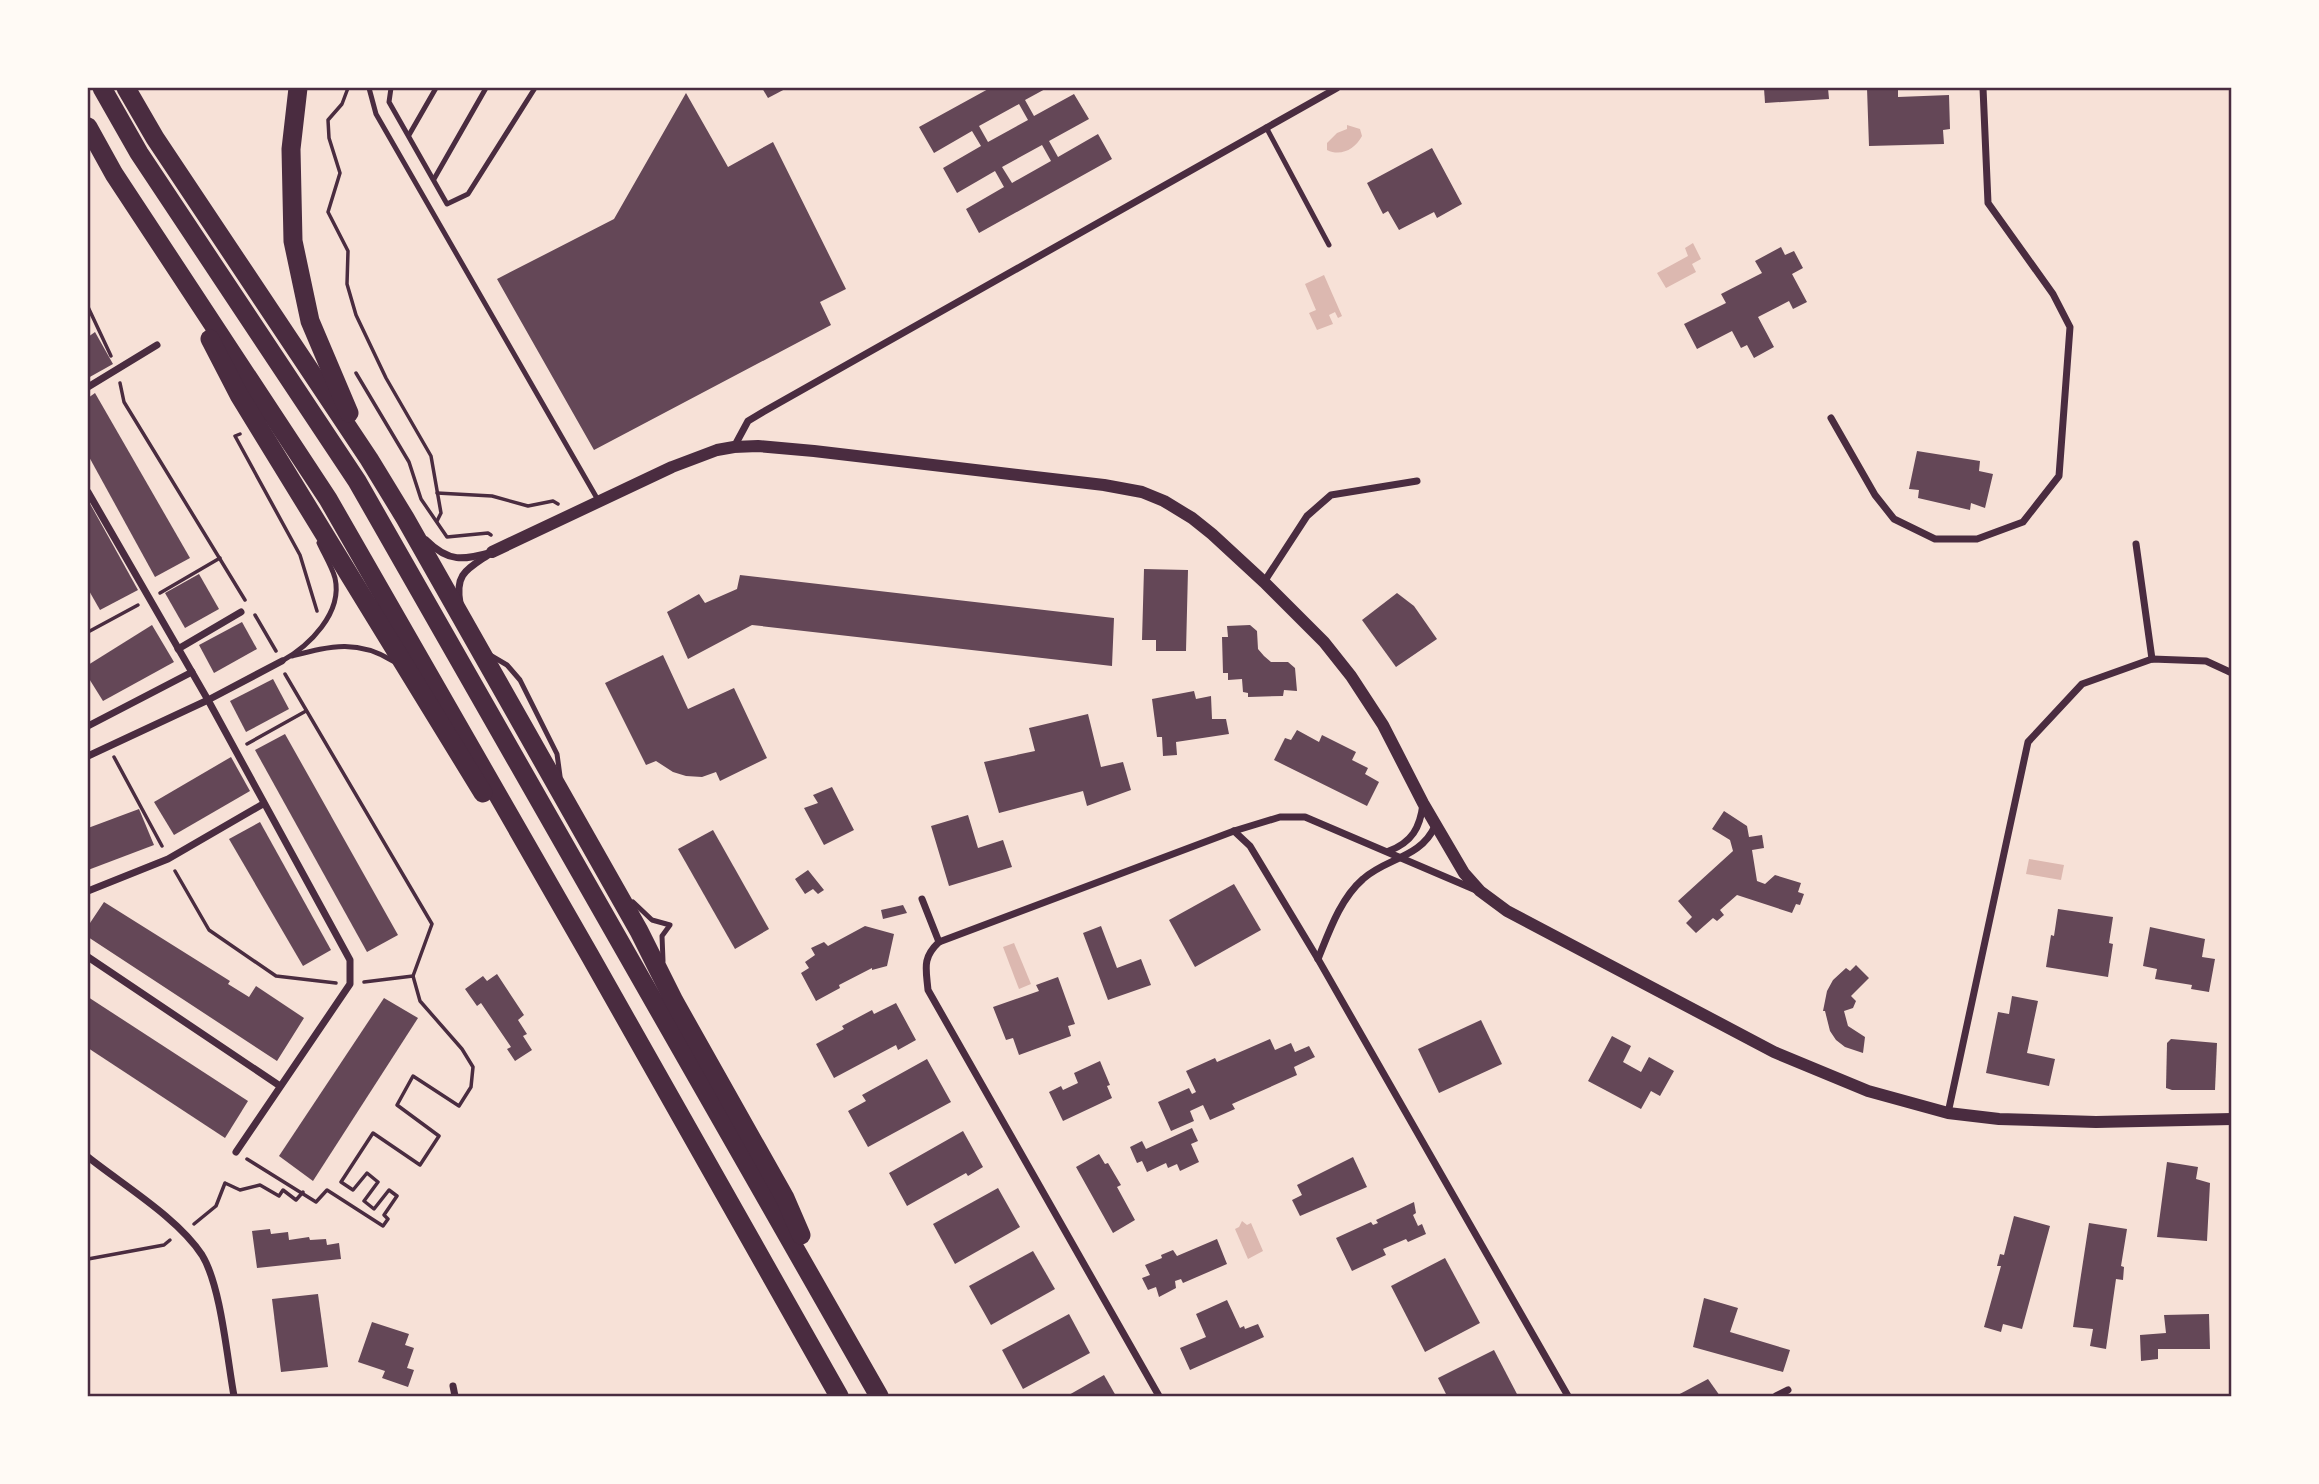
<svg xmlns="http://www.w3.org/2000/svg" width="2319" height="1484" font-family="'Open Sans',sans-serif">
<style>
.water{fill:#dcb8b0}
.building{fill:#644757;fill-rule:evenodd}
.lines{fill:none;stroke-linecap:round;stroke-linejoin:round}
.path{stroke:#4a2c40;stroke-width:3.5}
.service{stroke:#4a2c40;stroke-width:5}
.minor{stroke:#4a2c40;stroke-width:7}
.tertiary{stroke:#4a2c40;stroke-width:12}
.trunk{stroke:#4a2c40;stroke-width:19}
.neatline{fill:none;stroke:#4a2c40;stroke-width:2.5}
</style>
<rect width="100%" height="100%" fill="#f7e1d7"/>
<g class="water">
<path d="M1347 125 1360 129 1362 136C1355 149 1341 157 1327 150V143L1337 133 1347 129Z"/>
<path d="M1693 243 1701 259 1692 264 1696 272 1666 288 1657 273 1688 256 1685 248Z"/>
<path d="M1324 275 1342 316 1338 318 1335 312 1329 315 1333 324 1317 330 1309 313 1316 310 1305 284Z"/>
<path d="M2029 859 2064 865 2061 880 2026 874Z"/>
<path d="M1014 943 1031 984 1019 989 1003 947Z"/>
<path d="M1242 1221 1247 1225 1251 1223 1263 1251 1248 1259 1235 1229 1239 1227Z"/>
</g>
<g class="building">
<path d="M762 88H787L768 98Z"/>
<path d="M990 88H1047L1025 100 1034 116 1074 94 1089 119 1049 141 1058 157 1098 134 1112 159 979 233 966 209 1004 187 995 171 957 193 943 168 981 146 972 131 934 153 919 127ZM1019 104 1028 120 988 142 979 126ZM1042 145 1051 161 1012 183 1002 167Z"/>
<path d="M1764 88H1828L1829 99 1765 103Z"/>
<path d="M1867 88H1898V97L1949 95 1950 129 1943 130 1944 144 1869 146Z"/>
<path d="M686 93 728 167 773 142 846 289 820 302 831 325 594 450 497 279 614 219Z"/>
<path d="M1432 148 1462 204 1437 218 1434 212 1399 230 1388 211 1383 214 1367 183Z"/>
<path d="M1781 247 1785 255 1794 251 1803 268 1792 274 1807 302 1793 309 1789 301 1758 317 1774 347 1754 358 1747 345 1741 348 1732 331 1697 349 1684 324 1726 303 1721 294 1762 273 1755 261Z"/>
<path d="M95 332 113 364 88 378V337Z"/>
<path d="M95 393 190 558 155 577 88 455V398Z"/>
<path d="M1917 451 1980 461 1979 471 1993 474 1985 508 1971 503 1970 510 1918 498 1919 490 1909 489Z"/>
<path d="M88 500 138 590 100 610 88 589Z"/>
<path d="M1144 569 1188 570 1186 651H1156V640H1142Z"/>
<path d="M199 574 219 609 185 628 165 593Z"/>
<path d="M740 575 1114 618 1112 666 752 625 688 659 667 612 699 594 705 603 737 589Z"/>
<path d="M1397 593 1414 606 1437 639 1396 667 1362 620Z"/>
<path d="M242 622 257 649 214 673 199 645Z"/>
<path d="M152 625 174 662 103 701 88 677V665Z"/>
<path d="M1250 625 1257 631 1258 649 1264 656 1271 662H1288L1295 668 1297 691 1284 690 1283 696 1248 697V693L1243 692 1242 679 1228 680V673H1223L1222 637H1228L1227 626Z"/>
<path d="M663 655 688 709 734 688 767 758 720 781 716 772 702 777 686 776 673 772 656 761 646 765 605 683Z"/>
<path d="M273 679 289 709 246 732 230 701Z"/>
<path d="M1194 691 1196 699 1211 696 1212 719H1226L1229 734 1176 742 1177 755 1163 756 1162 737H1157L1152 699Z"/>
<path d="M1088 714 1101 767 1123 762 1131 790 1087 806 1083 791 999 813 984 762 1035 751 1029 728Z"/>
<path d="M1297 730 1319 742 1322 735 1356 752 1352 760 1368 768 1365 774 1379 782 1367 806 1274 760 1285 738 1291 740Z"/>
<path d="M285 734 398 935 367 952 255 750Z"/>
<path d="M231 757 250 791 174 835 154 802Z"/>
<path d="M832 787 854 830 824 845 804 808 818 803 813 795Z"/>
<path d="M139 809 154 845 88 870V828Z"/>
<path d="M1724 811 1747 826 1749 837 1762 835 1764 848 1752 850 1757 881 1765 884 1775 875 1801 883 1798 892 1804 894 1800 905 1796 904 1792 913 1737 895 1720 910 1724 915 1717 921 1713 918 1696 933 1686 923 1692 917 1678 901 1733 851 1730 840 1712 829Z"/>
<path d="M968 815 978 848 1003 840 1012 867 949 886 931 826Z"/>
<path d="M260 822 331 950 303 966 229 839Z"/>
<path d="M713 830 769 929 735 949 678 849Z"/>
<path d="M808 870 824 890 818 894 813 889 805 894 795 879Z"/>
<path d="M1234 884 1261 930 1195 967 1169 920Z"/>
<path d="M104 902 230 981 228 984 249 997 256 986 304 1018 277 1061 88 937V926Z"/>
<path d="M903 905 907 913 883 919 881 910Z"/>
<path d="M2058 909 2113 917 2109 943 2113 944 2108 977 2046 967 2051 935 2054 936Z"/>
<path d="M865 926 894 934 887 966 872 970V968L839 985 840 988 816 1001 801 973 809 968 805 962 815 955 811 948 824 942 828 946Z"/>
<path d="M1101 926 1117 968 1141 959 1151 985 1108 1000 1083 933Z"/>
<path d="M2150 927 2205 939 2202 957 2215 959 2209 992 2191 989 2192 985 2155 979 2157 969 2143 966Z"/>
<path d="M1856 965 1869 978 1851 996 1856 1001 1853 1008 1844 1011 1848 1026 1865 1037 1863 1053 1845 1047 1836 1040 1830 1031 1825 1011H1823L1827 991 1833 980 1846 968 1850 971Z"/>
<path d="M497 974 524 1015 518 1020 527 1034 523 1036 532 1050 515 1061 507 1049 511 1047 481 1003 477 1006 465 989 483 976 487 981Z"/>
<path d="M1058 977 1075 1024 1068 1026 1071 1036 1019 1055 1013 1038 1006 1040 993 1007 1039 991 1036 985Z"/>
<path d="M2012 996 2038 1001 2027 1053 2055 1059 2049 1086 1986 1073 1998 1012 2009 1014Z"/>
<path d="M88 997 248 1101 225 1138 88 1048Z"/>
<path d="M384 998 418 1018 313 1181 279 1156Z"/>
<path d="M896 1003 916 1040 898 1050 896 1045 834 1078 816 1044 844 1029 842 1026 872 1010 874 1014Z"/>
<path d="M1481 1020 1502 1064 1439 1093 1418 1049Z"/>
<path d="M1612 1036 1631 1046 1623 1062 1641 1072 1649 1057 1674 1071 1660 1096 1651 1091 1641 1109 1588 1081Z"/>
<path d="M1270 1039 1275 1050 1291 1043 1295 1052 1309 1046 1315 1057 1294 1067 1297 1075 1232 1104 1235 1109 1210 1120 1203 1105 1190 1111 1194 1121 1171 1131 1158 1102 1189 1088 1192 1094 1196 1092 1186 1071 1215 1058 1217 1062Z"/>
<path d="M2171 1039 2217 1043 2215 1090H2172L2166 1088 2167 1043Z"/>
<path d="M927 1059 951 1102 868 1147 848 1111 866 1101 862 1095Z"/>
<path d="M1100 1061 1110 1085 1107 1086 1112 1098 1063 1121 1049 1092 1061 1086 1063 1090 1078 1083 1074 1073Z"/>
<path d="M1192 1128 1198 1141 1191 1144 1199 1162 1180 1171 1177 1164 1168 1168 1166 1163 1147 1172 1142 1161 1137 1163 1130 1147 1142 1141 1146 1149Z"/>
<path d="M963 1131 983 1167 968 1176 966 1173 907 1206 889 1173Z"/>
<path d="M1099 1154 1105 1164 1108 1163 1121 1185 1117 1187 1135 1220 1113 1233 1076 1167Z"/>
<path d="M1353 1157 1367 1187 1300 1216 1292 1200 1302 1195 1297 1185Z"/>
<path d="M2167 1162 2198 1167 2196 1179 2210 1183 2207 1241 2157 1237Z"/>
<path d="M998 1188 1020 1227 955 1264 933 1224Z"/>
<path d="M1414 1202 1416 1213 1413 1215 1418 1226 1422 1224 1426 1234 1408 1242 1406 1239 1383 1249 1386 1255 1352 1271 1336 1238 1371 1222 1373 1225 1378 1223 1376 1220Z"/>
<path d="M2014 1216 2050 1226 2022 1329 2003 1324 2001 1332 1984 1327 2001 1266H1997L2000 1254 2004 1255Z"/>
<path d="M2089 1223 2127 1229 2121 1266 2124 1267 2123 1280 2116 1279 2106 1349 2090 1346 2093 1329 2073 1327Z"/>
<path d="M270 1229 271 1234 288 1232 289 1240 309 1237 310 1240 326 1239 327 1245 339 1243 341 1259 257 1268 252 1231Z"/>
<path d="M1217 1239 1227 1264 1183 1283 1181 1279 1175 1281 1176 1288 1159 1297 1156 1287 1148 1290 1142 1278 1150 1275 1145 1265 1162 1258 1161 1255 1173 1250 1177 1256Z"/>
<path d="M1033 1251 1055 1289 991 1325 969 1286Z"/>
<path d="M1445 1258 1480 1323 1425 1352 1391 1286Z"/>
<path d="M318 1294 328 1367 281 1372 272 1299Z"/>
<path d="M1704 1298 1738 1308 1730 1332 1790 1350 1783 1372 1693 1347Z"/>
<path d="M1227 1300 1240 1328 1244 1326 1245 1329 1258 1324 1264 1337 1190 1370 1180 1348 1206 1337 1196 1314Z"/>
<path d="M1069 1314 1090 1353 1023 1389 1002 1350Z"/>
<path d="M2209 1314 2210 1349H2158V1359L2141 1361 2140 1335 2166 1333 2164 1315Z"/>
<path d="M372 1322 409 1334 405 1345 414 1348 407 1368 414 1370 408 1387 382 1378 385 1371 358 1362Z"/>
<path d="M1494 1350 1518 1396H1447L1438 1378Z"/>
<path d="M1104 1375 1116 1396H1067Z"/>
<path d="M1708 1379 1720 1396H1676Z"/>
</g>
<g class="lines">
<g class="path">
<path d="M348 88 342 104 328 120 329 138 340 173 328 212 348 251 347 284 356 315 386 378 431 456 441 513 437 521"/>
<path d="M88 307 111 356"/>
<path d="M356 373 409 462 421 499 447 537 488 533 491 535"/>
<path d="M120 383 124 402 245 600"/>
<path d="M240 434 235 436 300 555 317 611"/>
<path d="M437 493 492 496 528 506 553 501 558 504"/>
<path d="M160 593 220 558"/>
<path d="M255 615 276 651"/>
<path d="M88 632 138 605"/>
<path d="M285 674 432 924 413 976 364 982"/>
<path d="M247 744 306 711"/>
<path d="M114 757 162 846"/>
<path d="M175 871 209 930 276 976 336 983"/>
<path d="M247 1159 316 1202 327 1190 383 1226 388 1219 384 1215 397 1196 389 1190 374 1209 364 1201 378 1182 367 1173 353 1190 341 1182 373 1133 420 1165 439 1136 397 1105 413 1076 459 1106 471 1087 473 1067 462 1049 420 1001 413 976"/>
<path d="M194 1224 216 1206 225 1183 240 1190 260 1185 279 1196 283 1190 296 1200 303 1192"/>
<path d="M88 1259 164 1245 170 1240"/>
</g>
<g class="service">
<path d="M369 88 376 114 598 500"/>
<path d="M391 88 389 102 447 204 468 194 535 88"/>
<path d="M1266 127 1329 245"/>
<path d="M409 135 436 88"/>
<path d="M434 179 486 88"/>
<path d="M490 655 507 665 520 680 557 754 560 776"/>
<path d="M292 656C331 646 357 639 393 661"/>
<path d="M282 661C309 646 343 613 335 578 332 567 324 554 319 543"/>
<path d="M633 902 652 920 670 925 662 936 663 961"/>
</g>
<g class="minor">
<path d="M88 387 157 345"/>
<path d="M1831 418 1875 495 1894 519 1935 539H1977L2023 522 2059 476 2070 327 2053 294 1988 203 1983 88"/>
<path d="M734 447 748 421 763 412 1337 88"/>
<path d="M88 492 208 700 350 960V984L236 1152"/>
<path d="M426 540C449 563 463 560 492 552"/>
<path d="M2136 544 2152 659"/>
<path d="M1264 582 1307 516 1331 495 1417 481"/>
<path d="M460 603C455 574 466 570 488 555"/>
<path d="M178 649 241 612"/>
<path d="M88 726 192 672"/>
<path d="M88 756 208 700 282 661"/>
<path d="M1234 831 1250 846 1318 959 1568 1396"/>
<path d="M1389 851C1412 842 1420 828 1423 804"/>
<path d="M88 891 168 859 263 804"/>
<path d="M922 899 939 942"/>
<path d="M88 957 280 1086"/>
<path d="M1318 959C1329 932 1340 899 1363 879 1386 858 1421 858 1435 826"/>
<path d="M1948 1113 2028 742 2082 684 2152 659 2206 661 2232 673"/>
<path d="M88 1157C123 1185 178 1218 202 1255 221 1286 227 1358 234 1396"/>
<path d="M453 1386 455 1396"/>
<path d="M1159 1396 928 990C926 968 922 958 939 942L1234 831 1280 817H1305L1476 890"/>
<path d="M1776 1396 1788 1390"/>
</g>
<path class="tertiary" d="M492 552 672 467 717 450 734 447 758 446 814 451 1104 485 1142 492 1164 501 1192 518 1212 534 1264 582 1324 642 1351 676 1383 725 1423 803 1464 873 1480 891 1507 911 1774 1052 1868 1091 1948 1113 1999 1119 2096 1122 2232 1119"/>
<g class="trunk">
<path d="M102 88 139 153 357 481 879 1396"/>
<path d="M126 88 155 138 369 459 405 518 639 931 674 1001 785 1198 801 1235"/>
<path d="M298 88 291 149 293 241 310 321 349 413"/>
<path d="M88 127 114 174 328 499 589 954 839 1396"/>
<path d="M210 339 239 395 483 793"/>
</g>
</g>
<rect width="2319" height="1484" fill="none" stroke="#fffaf5" stroke-width="178"/>
<rect x="89" y="89" width="2141" height="1306" class="neatline"/>
</svg>
